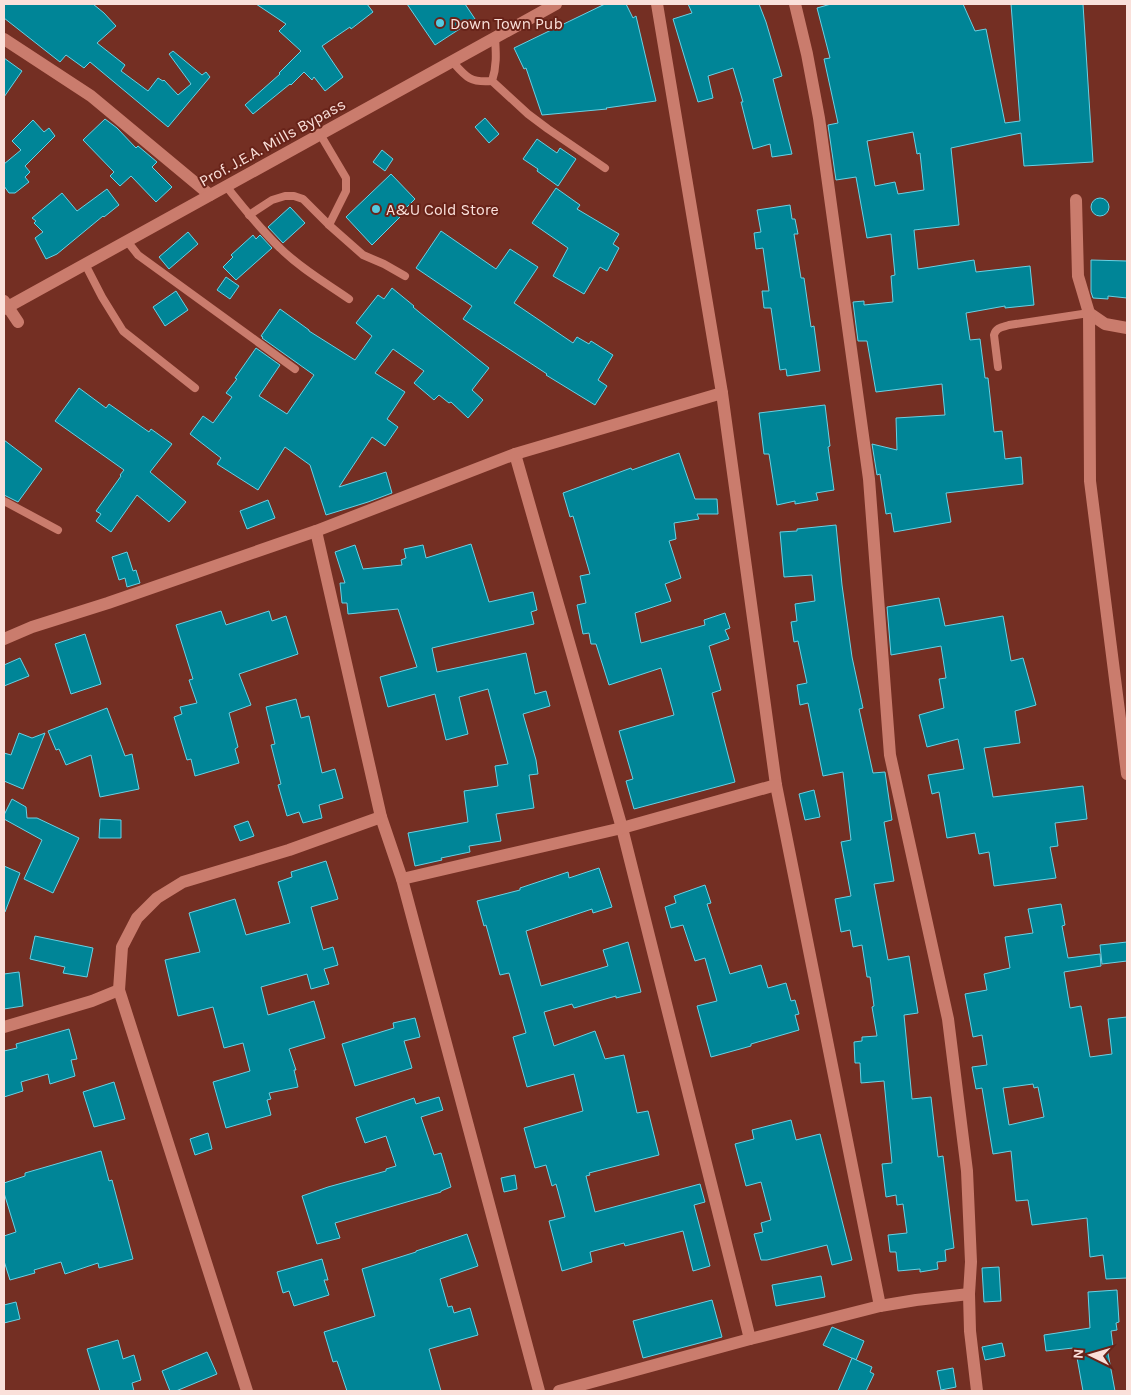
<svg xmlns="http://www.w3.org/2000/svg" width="1131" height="1395" font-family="Karla,sans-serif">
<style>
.building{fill:#008597;stroke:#67d1e4;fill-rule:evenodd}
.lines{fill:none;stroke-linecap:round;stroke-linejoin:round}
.service{stroke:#ca7c6d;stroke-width:8}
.minor{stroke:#ca7c6d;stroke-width:12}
.tertiary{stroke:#ca7c6d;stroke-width:12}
.poi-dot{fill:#55cadf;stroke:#682319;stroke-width:2}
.labels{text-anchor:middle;stroke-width:4;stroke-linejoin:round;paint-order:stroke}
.poi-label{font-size:16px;fill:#fae0da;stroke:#682319;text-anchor:start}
.street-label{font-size:16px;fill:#fae0da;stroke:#682319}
</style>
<rect width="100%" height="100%" fill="#742f23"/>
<g class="building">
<path d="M4 4H93L104 13 116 26 97 43 125 65 121 71 148 91 158 78 163 81 164 80 178 95 191 84 169 54 173 51 202 75 206 72 210 77 168 127 90 62 84 68 66 55 60 62 4 18Z"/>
<path d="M256 4H367L373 12 351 29 350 27 322 46 343 77 325 91 314 77 312 80 304 72 291 85 290 84 253 114 245 105 280 74 279 73 301 51 279 31 286 24Z"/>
<path d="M407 4H465L475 19 435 45Z"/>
<path d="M605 4H626L633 18 636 16 656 101 606 108 607 109 542 115 526 68 524 69 514 48Z"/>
<path d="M688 4H759L766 22 782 76 773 79 792 154 772 157 770 144 753 149 741 102H743L733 68 708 76 713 98 698 102 673 19 692 13Z"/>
<path d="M831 4H963L975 31 986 29 1005 123 1020 121 1011 4H1083L1093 162 1024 166 1021 133 951 148 959 225 914 230 918 269 974 260 976 272 1030 266 1034 305 1005 308V306L966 313 970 340 980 339 985 378H988L994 432 1002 431 1005 459 1021 457 1023 484 946 493 951 522 894 532 891 513 886 514 880 474 877 475 872 444 897 450 896 418 945 415 942 384 876 392 867 341H858L853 302 864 301V305L893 302 891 276 895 275 891 234 867 238 856 177 836 180 828 125 838 123 824 59 830 58 817 8ZM913 132 917 154 920 153 924 190 898 194 895 182 875 186 867 141Z"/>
<path d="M4 58 22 71 4 97Z"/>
<path d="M485 118 499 134 489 143 475 127Z"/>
<path d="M105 119 117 128 136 148 138 146 157 162 152 167 172 187 156 202 131 176 120 186 110 176 114 172 83 140Z"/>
<path d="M33 120 44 132 49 128 55 136 25 166 30 172 25 177 29 182 15 193H9L4 186V164L21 150 12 141Z"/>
<path d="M537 139 557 153 560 148 576 159 558 186 537 171 538 169 523 159Z"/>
<path d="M382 150 393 159 385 171 373 162Z"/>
<path d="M391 174 415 199 400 214 401 216 372 245 346 217Z"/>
<path d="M556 188 580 205 577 209 619 234 613 244 619 248 607 271 600 267 584 294 553 276 568 248 532 223Z"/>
<path d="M107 189 119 205 104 217 103 216 57 254 46 259 35 238 43 232 34 223 36 221 32 218 62 193 77 211Z"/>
<circle cx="1100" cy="207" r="9"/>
<path d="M790 205 792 219H795L798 234H794L801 278H804L811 327 814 326 820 371 787 376 786 369 780 370 771 308H764L762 291H769L763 248 756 249 754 233 761 232 757 210Z"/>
<path d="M290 207 305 223 283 243 268 227Z"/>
<path d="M441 231 496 269 510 249 538 267 514 303 573 343 577 337 589 344 591 341 613 355 598 380 607 386 595 405 546 375 547 374 463 319 472 306 416 268Z"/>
<path d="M188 232 198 244 169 269 159 257Z"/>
<path d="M253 235 256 239 260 235 272 248 236 280 223 267 233 257 231 255Z"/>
<path d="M1091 260 1127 261V298L1108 296V299L1093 298 1091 292Z"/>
<path d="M226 277 239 286 230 299 217 290Z"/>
<path d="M392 288 414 306 413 307 419 312 489 368 472 390 483 400 468 418 451 402 449 403 439 395 434 400 414 383 424 371 393 349 375 373 405 392 387 419 398 427 385 446 372 437 339 487 386 472 392 493 368 502 326 515 310 465 285 447 258 490 217 464 221 458 190 434 203 416 213 423 232 397 226 393 237 379 235 378 256 348 280 365 259 396 287 414 314 375 262 338 263 337 261 336 280 309 309 330V331L355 360 372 336 356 323 378 295 384 299Z"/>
<path d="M176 291 188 310 165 326 153 307Z"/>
<path d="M79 388 106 408 109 404 149 432 151 429 172 444 150 472 186 502 169 522 137 495 111 532 96 521 101 514 96 511 121 476 120 475 124 470 55 421Z"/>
<path d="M825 405 830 446 828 447 834 490 816 493 818 500 795 504V501L777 505 769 454H764L759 413Z"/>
<path d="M4 440 42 469 18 502 4 495Z"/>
<path d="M679 453 695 499H717L718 514H697L699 519 674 523 676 539 669 541 681 578 665 584 671 601 635 613 641 643 705 625 704 620 725 613 730 628 725 630 729 639 709 646 721 690 712 693 735 782 634 809 626 781 633 779 619 731 674 715 661 668 609 685 596 644H591L589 633 583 634 577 605 586 603 580 576 590 574 573 516 570 517 563 493 631 468 632 470Z"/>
<path d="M268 500 275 518 247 529 240 511Z"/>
<path d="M836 525 842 585 852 657 863 708 859 709 873 773 885 772 892 820 884 822 894 881 874 884 888 960 909 956 918 1013 904 1015 912 1099 931 1097 938 1157 943 1156 954 1248 945 1250 946 1261 937 1262 938 1269 920 1272V1269L898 1271 896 1252H890L888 1235 907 1233 903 1204 897 1205 896 1195 886 1197 882 1164 892 1163 884 1081 861 1083 860 1063H855L854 1042 862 1041V1037L877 1036 872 1007 874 1006 870 977H867L862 945 853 947 850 930 841 932 835 899 851 896 841 842 851 840 843 772 823 776 808 703 800 705 797 685 807 683 798 641 794 642 791 622 797 621 795 604 815 601 812 575 784 577 780 532 797 531V529Z"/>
<path d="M471 544 489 602 533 592 537 610 531 612 534 624 432 648 437 672 526 653 535 694 546 691 550 706 523 714 536 760 538 774 529 775 534 808 496 814 501 841 469 846 470 852 441 858 442 860 415 866 408 833 468 822 464 791 498 786 495 766 508 764 488 689 459 697 468 734 446 740 435 694 388 707 380 677 417 667 398 609 348 614 347 603H342L340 583H345L335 552 355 545 363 569 402 565 401 560 406 558 404 549 423 545 426 558Z"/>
<path d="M127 552 133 571 136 570 140 583 127 587 125 578 119 580 112 557Z"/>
<path d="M939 598 945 626 1003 616 1011 661 1023 658 1036 705 1015 711 1020 743 984 748 993 797 1083 786 1087 819 1055 823 1058 846 1050 847 1056 878 994 886 989 852 979 854 975 833 947 838 939 792 932 794 928 775 964 769 958 739 927 747 919 715 944 708 939 679 946 678 941 646 891 655 887 607Z"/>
<path d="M221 611 226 625 269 611 272 621 286 616 298 654 239 674 251 705 229 713 238 747 235 749 239 763 195 776 191 759 187 760 174 717 182 714 180 707 197 703 189 680 193 679 176 625Z"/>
<path d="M85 634 101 684 71 694 55 644Z"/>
<path d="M20 658 29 676 4 686V665Z"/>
<path d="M296 699 301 718 309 716 322 773 335 769 343 798 319 805 322 818 303 823 299 812 287 816 278 785 281 784 271 745 275 744 266 707Z"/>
<path d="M107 708 125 756 132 754 139 789 100 797 91 755 66 765 59 749 56 750 48 731Z"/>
<path d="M19 733 32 738 45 733 23 789 4 781V753L11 755Z"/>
<path d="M814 790 820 817 805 820 799 794Z"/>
<path d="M12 799 26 807 27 818H37L79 838 53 893 24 879 42 840 4 819V815Z"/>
<path d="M100 819 121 820V838H99Z"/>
<path d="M248 821 254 836 240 841 234 826Z"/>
<path d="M326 861 338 899 311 907 323 950 333 947 338 965 324 969 329 984 311 989 307 974 261 987 268 1015 314 1001 325 1038 289 1049 296 1070H294L298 1087 269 1093 271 1099 267 1100 271 1115 226 1128 213 1082 250 1071 243 1043 224 1048 213 1007 178 1016 165 960 200 952 189 913 235 899 246 935 290 923 278 882 292 877 291 872Z"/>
<path d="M4 866 20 873 5 912H4Z"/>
<path d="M599 868 612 907 593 913 592 909 526 931 541 986 608 966 603 950 628 942 641 992 616 998V996L574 1008 572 1004 544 1012 554 1046 595 1031 605 1059 624 1055 637 1113 648 1111 659 1155 589 1173 590 1175 586 1176 595 1212 700 1184 705 1202 694 1205 710 1266 693 1271 683 1231 625 1246 624 1243 590 1252 592 1262 562 1271 549 1221 565 1217 556 1184 552 1186 546 1165 535 1168 524 1128 583 1111 574 1074 527 1087 513 1037 526 1033 509 973 500 975 486 925 484 926 477 901 520 890V888L568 872 569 878Z"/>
<path d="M705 885 711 903 707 904 730 974 761 965 768 988 786 983 791 1001 795 1000 799 1014 795 1015 799 1030 751 1044V1046L711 1057 697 1006 717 1001 705 958 695 961 683 925 671 928 665 907 676 903 674 896Z"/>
<path d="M1061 904 1065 925 1062 926 1068 958 1100 954 1101 966 1064 972 1070 1008 1081 1006 1090 1057 1112 1054 1108 1019 1127 1017V1278L1106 1279 1103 1255 1090 1257 1087 1218 1032 1225 1028 1200 1016 1201 1011 1151 993 1154 982 1088 976 1089 972 1067 987 1065 982 1035 973 1037 965 994 987 990 984 974 1010 968 1005 937 1033 933 1028 909ZM1033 1084 1034 1088 1038 1087 1044 1117 1009 1125 1003 1088Z"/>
<path d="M35 936 93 948 87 977 63 973 65 967 30 959Z"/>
<path d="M1127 942V961L1102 964 1100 945Z"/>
<path d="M19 972 23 1006 4 1009V974Z"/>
<path d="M415 1018 420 1037 404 1041 412 1068 355 1086 342 1044 394 1028 393 1023Z"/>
<path d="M69 1029 77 1059 71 1060 75 1076 50 1084 48 1074 21 1082 23 1091 4 1097V1051L17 1048 16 1044Z"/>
<path d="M114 1082 125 1119 94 1127 83 1092Z"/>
<path d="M439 1097 443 1110 421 1117 434 1155 441 1153 451 1187 441 1191V1192L335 1223 340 1238 317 1244 302 1196 328 1187 386 1171V1169L396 1166 386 1136 365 1143 356 1118 414 1098 416 1104Z"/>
<path d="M791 1120 796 1140 820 1134 852 1260 832 1265 827 1245 767 1260H761L754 1234 763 1232 761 1223 771 1220 761 1182 746 1186 735 1144 754 1139 752 1130Z"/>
<path d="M208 1133 212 1149 195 1155 190 1139Z"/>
<path d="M101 1151 109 1181 112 1180 133 1259 99 1268 98 1263 65 1274 61 1262 34 1270 35 1273 10 1280 4 1261V1236L16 1232 4 1193V1183L25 1176V1173Z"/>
<path d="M515 1175 517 1189 504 1192 501 1178Z"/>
<path d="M467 1234 478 1266 440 1279 448 1307 452 1306 454 1313 470 1308 478 1335 429 1349 441 1391H347L337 1361 333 1362 324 1332 375 1316 362 1269 416 1252V1251Z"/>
<path d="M322 1259 328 1280H324L329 1295 294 1306 289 1291 283 1293 277 1272Z"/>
<path d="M999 1267 1001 1301 984 1302 982 1268Z"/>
<path d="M821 1276 825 1297 776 1306 772 1285Z"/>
<path d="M1117 1290 1119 1322 1116 1323 1117 1330 1111 1331 1113 1347 1107 1348 1115 1391H1083L1076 1352H1074L1073 1348 1046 1351 1044 1335 1090 1328 1088 1292Z"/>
<path d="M712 1300 722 1337 643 1358 633 1321Z"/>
<path d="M16 1302 20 1319 4 1323V1305Z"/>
<path d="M832 1327 864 1341 856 1360 823 1345Z"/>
<path d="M118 1340 123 1359 134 1355 141 1380 132 1383 134 1391H100L87 1349Z"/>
<path d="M1002 1343 1005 1356 985 1360 982 1347Z"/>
<path d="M207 1352 217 1374 176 1391H170L162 1371Z"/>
<path d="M852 1358 872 1367 870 1372 874 1374 866 1391H838Z"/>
<path d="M953 1368 956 1387 941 1390 937 1371Z"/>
</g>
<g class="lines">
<g class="service">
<path d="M495 37C496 53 497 66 492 81L528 114 548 129 605 168"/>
<path d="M452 61C466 77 470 83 492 81"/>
<path d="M320 134 346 178V191L329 225"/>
<path d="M226 186C243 207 260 229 280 248 300 268 326 283 349 299"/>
<path d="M249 215 272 200 285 196H294L303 199 329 225 363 255 384 264 405 276"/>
<path d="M127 241 138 255 295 369"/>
<path d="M85 264 102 297 123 331 195 388"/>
<path d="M998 367 994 335C996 327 1003 327 1009 325L1089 313"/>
<path d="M4 501 58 530"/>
</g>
<g class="minor">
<path d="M657 4 722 393 776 785 880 1306"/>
<path d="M795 4 807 54 819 118 869 479 890 755 948 1019 967 1171 971 1262 969 1294 970 1331 977 1391"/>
<path d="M4 39 91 96 210 195"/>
<path d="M1076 200 1078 276 1089 313 1105 324 1127 328"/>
<path d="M4 301 18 322"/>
<path d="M1089 313 1090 481 1127 774"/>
<path d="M515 454 622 828 750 1339"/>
<path d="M316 531 381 817 402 879 539 1391"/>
<path d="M4 639 32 627 108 603 316 531 515 454 722 393"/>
<path d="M402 879 622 828 776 785"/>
<path d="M4 1027 92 1001 119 990"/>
<path d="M247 1391 119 990 122 947 137 918 157 898 183 882 289 850 381 817"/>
<path d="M559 1391 750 1339 880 1306 916 1300 969 1294"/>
</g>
<path class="tertiary" d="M4 309 556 4"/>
</g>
<g class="poi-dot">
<circle cx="440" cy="23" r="5"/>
<circle cx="376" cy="209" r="5"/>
</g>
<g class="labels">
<g class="poi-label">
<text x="450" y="29">Down Town Pub</text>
<text x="386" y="215">A&amp;U Cold Store</text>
</g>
<g class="street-label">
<text transform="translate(272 142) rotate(-29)" y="6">Prof. J.E.A. Mills Bypass</text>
</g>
</g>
<rect width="1131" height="1395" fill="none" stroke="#fae0da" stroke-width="10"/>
<g transform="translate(1091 1355) rotate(275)" stroke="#682319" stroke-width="4" paint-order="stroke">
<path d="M0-4L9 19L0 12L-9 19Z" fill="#fae0da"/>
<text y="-8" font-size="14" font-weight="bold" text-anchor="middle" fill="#fae0da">N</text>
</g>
</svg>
